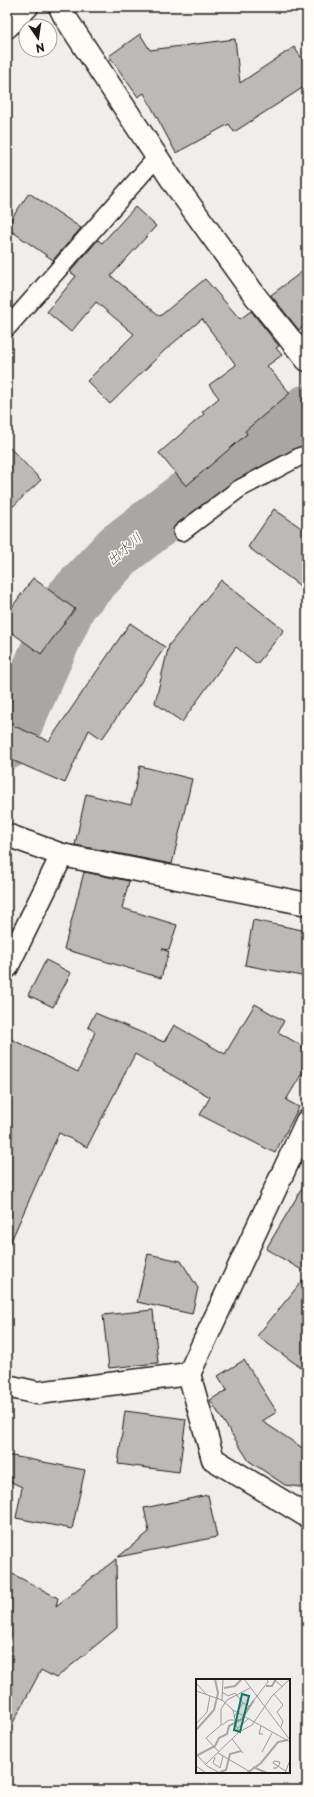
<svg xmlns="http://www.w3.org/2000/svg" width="314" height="1797" font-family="'Playpen Sans','Klee One',sans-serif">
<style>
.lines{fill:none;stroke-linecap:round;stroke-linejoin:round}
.river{stroke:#a8a7a3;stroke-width:55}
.building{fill:#bbbab6;stroke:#1c1c1c}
.lane-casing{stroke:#1c1c1c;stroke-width:20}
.street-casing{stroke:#1c1c1c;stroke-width:25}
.secondary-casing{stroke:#1c1c1c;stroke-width:25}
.lane{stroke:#fdfcf7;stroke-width:17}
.street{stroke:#fdfcf7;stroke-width:22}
.secondary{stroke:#fdfcf7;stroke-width:22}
.labels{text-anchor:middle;stroke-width:3;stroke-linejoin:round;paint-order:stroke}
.water-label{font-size:14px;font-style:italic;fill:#5b5b59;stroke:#fdfcf7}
.inset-river{fill:none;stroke:#a8a7a3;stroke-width:2}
.inset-road{fill:none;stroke:#9b9a98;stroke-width:1}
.view{fill:#0f766e;fill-opacity:0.15;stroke:#0f766e;stroke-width:2}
.inset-edge{fill:none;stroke:#1c1c1c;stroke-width:2}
</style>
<rect width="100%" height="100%" fill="#f0eeea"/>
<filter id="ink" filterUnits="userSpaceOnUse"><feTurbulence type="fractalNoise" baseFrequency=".025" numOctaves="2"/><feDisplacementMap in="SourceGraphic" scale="8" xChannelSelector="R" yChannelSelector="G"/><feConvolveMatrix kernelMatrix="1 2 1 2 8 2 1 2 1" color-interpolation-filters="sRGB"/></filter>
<g filter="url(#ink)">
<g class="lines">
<path class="river" d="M7 742 70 602 119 550 262 440 307 412"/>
</g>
<g class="building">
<path d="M140 34 150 50 235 39 240 83 294 47 307 66V85L234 132 229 124 176 153 144 93 138 97 109 56Z"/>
<path d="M29 193 81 228 53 260 7 228V225Z"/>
<path d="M135 207 156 226 111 276 160 316 205 279 240 319 251 311 279 346 276 348 282 355 267 366 290 393 245 431 247 434 186 486 159 453 204 414 202 412 219 398 209 385 236 365 202 319 165 350 110 404 87 381 134 334 96 302 71 332 47 312 76 276 70 272 98 240 102 243Z"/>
<path d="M307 268V324L299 330 271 295Z"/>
<path d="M7 445 41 480 7 512Z"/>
<path d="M274 509 307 532V591L248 547Z"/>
<path d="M33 578 75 609 41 654 7 629V614Z"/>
<path d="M221 580 284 630 257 664 236 647 182 722 155 703 169 645Z"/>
<path d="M130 623 165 647 102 739 89 730 65 783 7 758V723L49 741Z"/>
<path d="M140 766 192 779 172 864 75 845 86 794 131 805Z"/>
<path d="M84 872 129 881 122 908 177 925 169 950 162 949 169 952 161 978 64 949Z"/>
<path d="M253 920 307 931V977L245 965Z"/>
<path d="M46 960 71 973 53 1007 28 995Z"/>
<path d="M255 1004 284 1021 278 1032 307 1049V1065L286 1100 299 1107 275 1153 200 1115 210 1097 135 1054 87 1147 59 1133 7 1250V1037L78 1072 95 1032 88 1027 95 1013 164 1042 174 1025 225 1054Z"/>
<path d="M307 1180V1273L266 1249Z"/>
<path d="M148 1254 181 1261 198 1288 192 1314 137 1302Z"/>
<path d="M307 1275V1372L257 1336Z"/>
<path d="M153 1310 158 1363 109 1368 103 1315Z"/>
<path d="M244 1360 277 1412 262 1421 307 1451V1488L285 1485 249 1461 210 1400 227 1390 218 1376Z"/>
<path d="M125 1411 186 1419 179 1472 118 1464Z"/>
<path d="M7 1455 85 1470 72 1529 16 1518 22 1487 7 1480Z"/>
<path d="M208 1495 217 1537 118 1557 149 1532 144 1508Z"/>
<path d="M116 1559 117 1628 56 1678 41 1670 7 1734V1571L58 1598 56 1606Z"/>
</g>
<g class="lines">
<g class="lane-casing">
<g id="lane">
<path d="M7 328 157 157"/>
<path d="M182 532 239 489 301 456 307 457"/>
</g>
</g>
<g class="street-casing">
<g id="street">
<path d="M60 7 65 17 174 183 256 297 307 360"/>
<path d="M7 967 62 855"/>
<path d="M189 1374 307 1121"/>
<path d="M7 1386 38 1393 189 1374 213 1459 307 1516"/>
</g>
</g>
<g class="secondary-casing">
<g id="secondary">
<path d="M7 27 27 7"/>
<path d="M7 835 62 855 307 904"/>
</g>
</g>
<use href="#lane" class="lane"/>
<use href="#street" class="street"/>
<use href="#secondary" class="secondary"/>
</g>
</g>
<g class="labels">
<g class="water-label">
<text transform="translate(124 549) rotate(-41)" y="5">出水川</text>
</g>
</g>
<g transform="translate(196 1679)">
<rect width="94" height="94" fill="#f0eeea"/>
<path class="inset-river" d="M70 7H76L80 0M28 9 39 7 45 1M0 51 18 31 22 14 19 0M0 77 19 67 23 59 31 55 33 47 46 40 58 21M57 88 71 94M24 93 30 91 34 75 45 72M51 94 65 84 82 63 92 61"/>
<path class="inset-road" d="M48 0 94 61M77 0 87 8M0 4 10 15M0 12 26 21 37 31 94 63M26 13 32 17 39 14 47 24 53 27M78 15 87 26 81 33 87 42 85 48M26 21 27 0M37 31 39 41H43M47 35 72 3 71 0M38 38 47 24M0 45 11 33 14 17M26 46 33 41H38L43 53M65 47 63 55H67M42 49 53 39M36 60 47 74M23 73 10 59 25 46V30L31 21 54 9M66 73 76 54M22 74 56 94M2 77 11 87 24 94M19 78 17 84 24 89 27 77M10 85 43 53 56 46 76 17 94 0M0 87 10 94M77 89H81V88L83 86 84 83 78 82 77 84 82 87 86 90 90 92M89 94 94 81"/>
<path class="view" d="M46 15 53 17 44 53 38 51Z"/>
<rect width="94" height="94" class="inset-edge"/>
</g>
<rect width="314" height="1797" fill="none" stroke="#fdfcf7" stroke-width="24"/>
<rect x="12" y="12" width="290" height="1773" fill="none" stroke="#1c1c1c" stroke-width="1.5" filter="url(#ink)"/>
<g transform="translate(38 38) rotate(167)"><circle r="19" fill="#fdfcf7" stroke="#a3a29f"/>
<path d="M0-3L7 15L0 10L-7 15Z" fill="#1c1c1c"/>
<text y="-6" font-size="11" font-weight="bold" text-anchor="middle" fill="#1c1c1c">N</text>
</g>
</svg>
